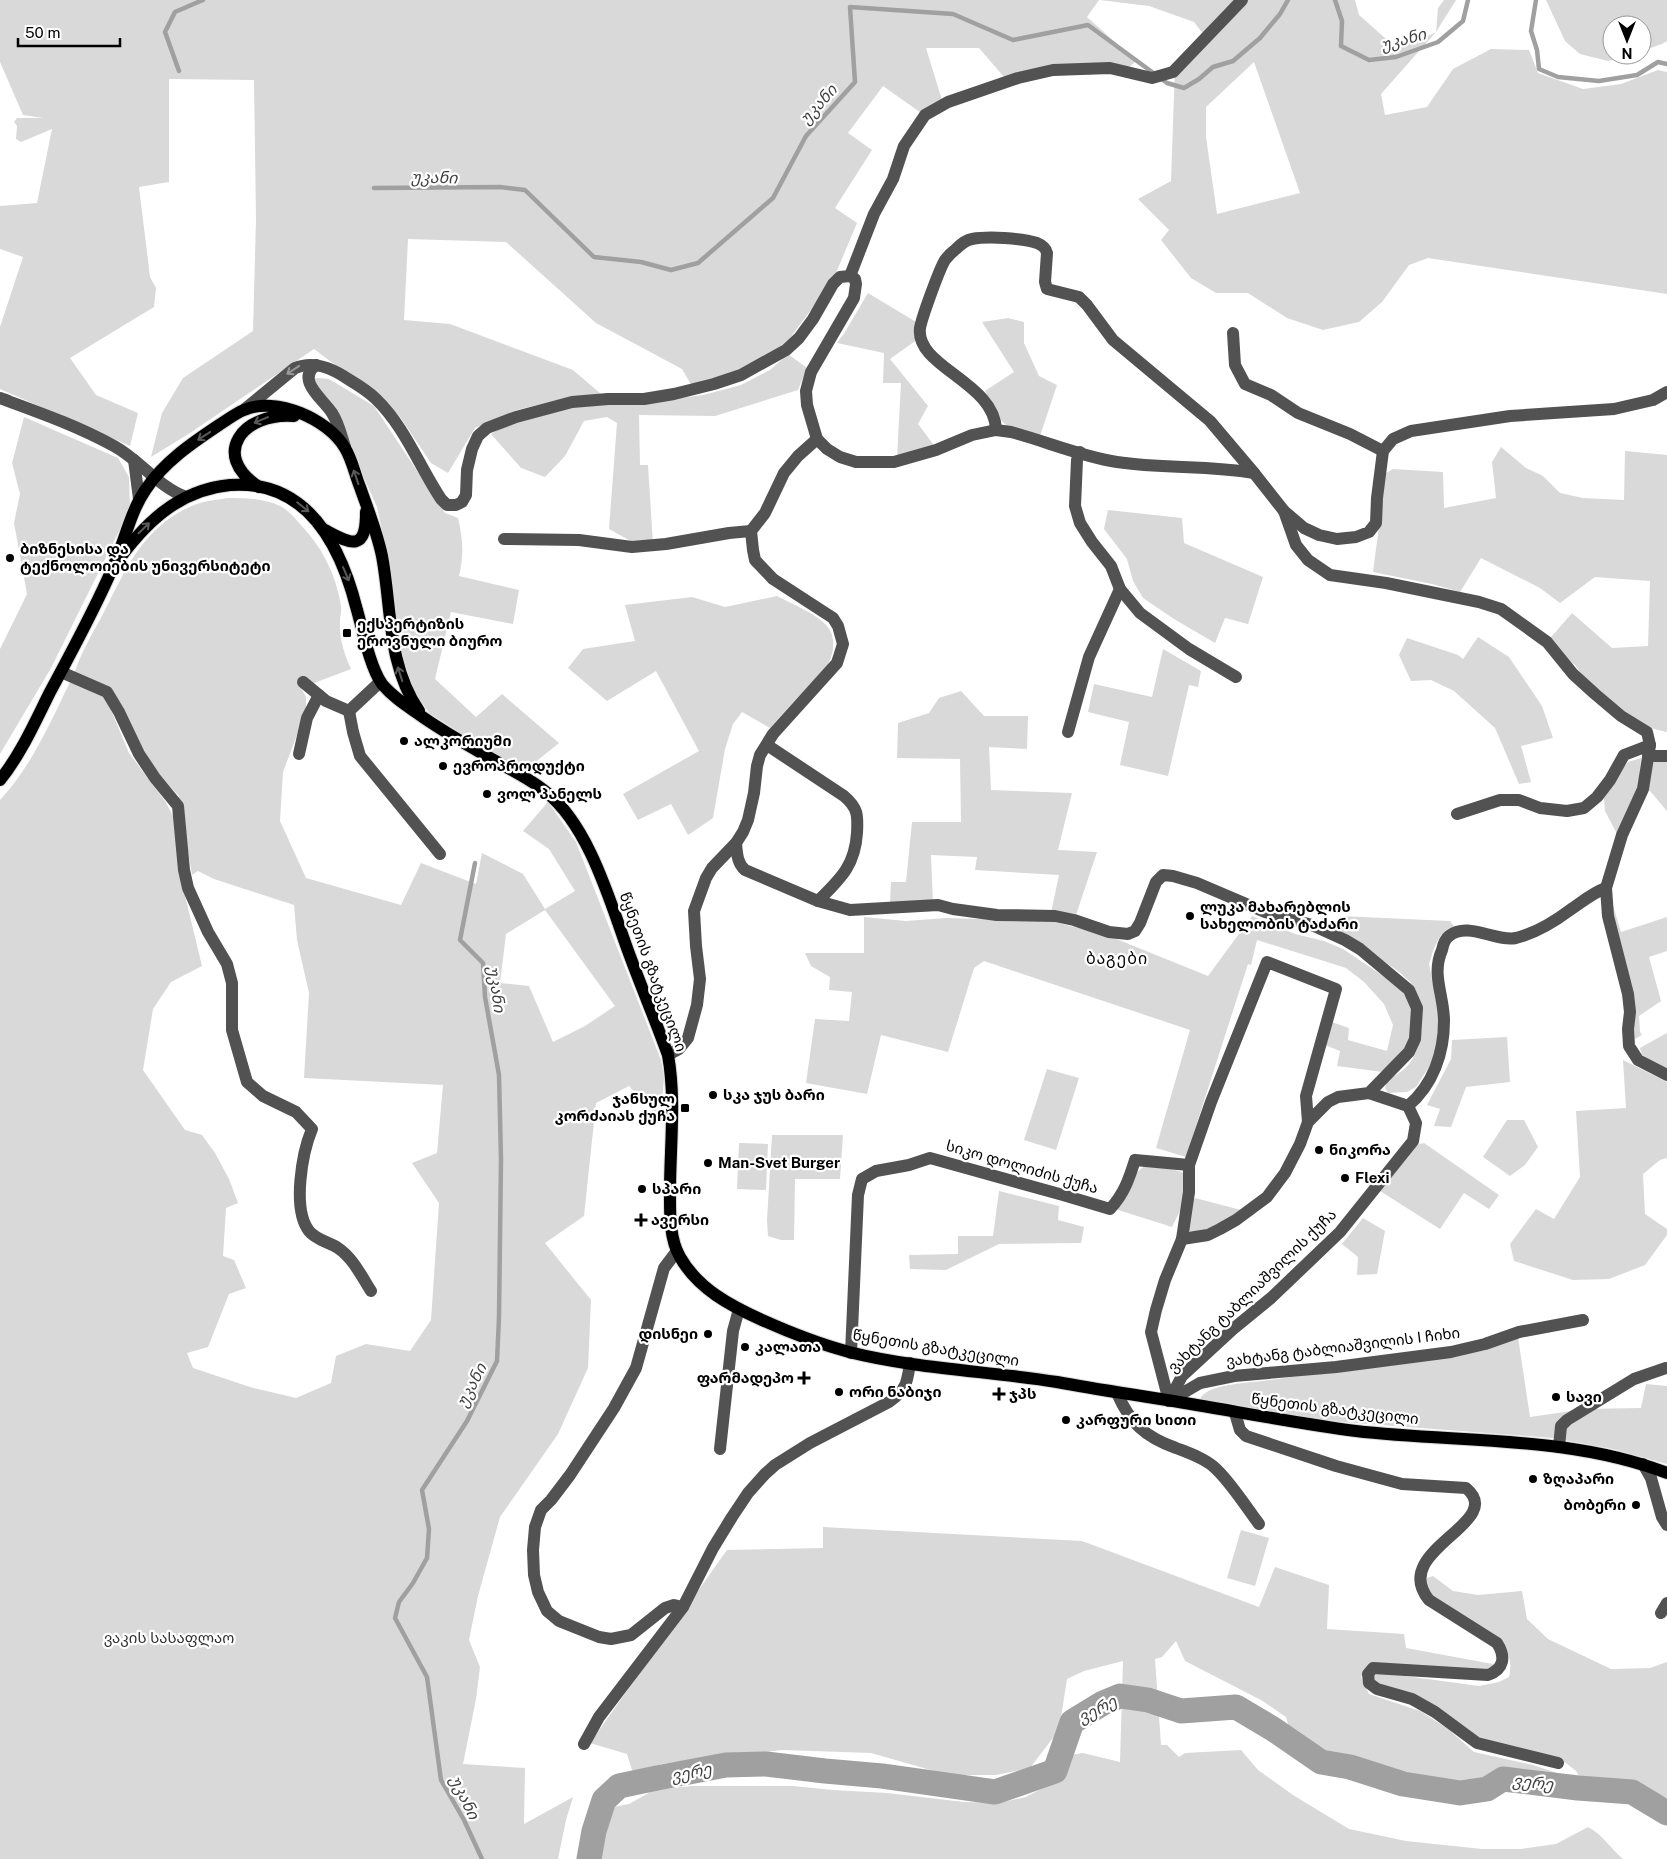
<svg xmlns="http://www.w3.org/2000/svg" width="1667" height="1859" font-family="'Public Sans','Noto Sans Georgian',sans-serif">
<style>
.green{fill:#d9d9d9;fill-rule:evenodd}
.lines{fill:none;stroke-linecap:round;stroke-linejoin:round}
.stream{stroke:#a0a0a0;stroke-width:4.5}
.river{stroke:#a0a0a0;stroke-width:25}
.major-casing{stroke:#dbdbdb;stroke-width:14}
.minor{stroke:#525252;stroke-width:12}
.major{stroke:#000;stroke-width:12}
.oneway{stroke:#979797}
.oneway2{stroke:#595959}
.poi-dot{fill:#000;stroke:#fff;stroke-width:2}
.labels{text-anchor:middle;stroke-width:4.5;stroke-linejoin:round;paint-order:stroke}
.poi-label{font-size:15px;font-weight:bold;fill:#000;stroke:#fff;text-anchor:start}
.street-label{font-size:15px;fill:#000;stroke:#fff}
.park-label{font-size:15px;fill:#303030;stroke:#fff}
.water-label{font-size:16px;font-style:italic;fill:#414141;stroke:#fff}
.neighbourhood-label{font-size:16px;letter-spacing:1px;fill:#000;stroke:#fff}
</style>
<rect width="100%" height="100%" fill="#fff"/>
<g class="green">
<path d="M0 0H1099L1087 17 1136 61 1126 70 1004 77 979 48H926L942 100 924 115 883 86 848 133 872 150 835 208 857 223 833 280 790 338 768 357 738 375 693 388 682 369 596 323 506 242 408 239 404 320 450 324 573 370 601 394 570 397 517 410 475 428 448 473 431 463 400 417 385 402 314 349 190 433 151 457 162 413 183 378 253 331 256 219 254 80 169 79V182L139 187 150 277 156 288 154 307 70 358 96 395 138 413 130 446 0 389V327L23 257 0 249V206L37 203 52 129 21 142 16 139 17 126 14 122 17 118H43L23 115 0 62Z"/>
<path d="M1100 0H1355L1359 15 1394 46 1420 40 1436 32 1438 8 1444 0H1456L1436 32 1381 94 1385 115 1427 107 1453 69 1491 49 1529 50 1538 73 1583 89 1621 84 1658 70 1667 72V294L1428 258 1409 265 1382 302 1359 322 1323 330 1287 318 1248 293H1216L1191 278 1161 240 1169 230 1138 199 1171 181 1175 66 1204 35 1194 22 1149 6ZM1254 62 1300 193 1217 214 1206 137V107Z"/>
<path d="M1546 0H1667V41L1662 44 1642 51V25H1612V55H1633L1608 61 1580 54 1565 41Z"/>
<path d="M868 293 921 325 918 339 890 359 928 406 918 424 936 448 897 458 901 383H883L884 353 837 343 845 332Z"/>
<path d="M1008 318 1024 322V343L1039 376 1057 385 1040 436 1007 426 1000 419 985 391 1014 372 982 322Z"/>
<path d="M788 354 807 368 798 390 715 416 639 415 640 465H648L653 544 634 543 609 529 617 423 607 417 584 421 565 456 545 477 521 468 491 434 509 423 582 404 665 400 703 395 741 385 770 370Z"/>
<path d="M318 378 329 379 374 406 445 513 458 518C463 539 464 555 459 576L519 590 513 624 451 612 435 679 476 717 502 694 559 743 523 772 429 713 406 679 396 648 389 563 377 507 356 460 308 380Z"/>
<path d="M24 417 118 458 129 477 130 509 51 668 0 754V649L27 594 14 523 20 494 12 463Z"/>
<path d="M1501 447 1526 468 1543 476 1560 493 1583 498 1624 500 1625 451 1667 455V732L1650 728 1628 717 1592 688 1575 665 1546 643 1572 613 1612 648 1648 646 1650 581 1595 577 1560 603 1540 588 1481 558 1460 592 1432 584 1373 572 1386 473 1393 469 1443 472 1444 508 1496 498 1492 462Z"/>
<path d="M227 498C245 498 263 498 280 506 288 510 294 517 300 524 322 547 336 574 341 606 342 611 340 615 340 621 339 638 344 654 351 669L301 688 306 697V711L283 772 280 821 306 878 401 905 421 863 476 884 482 853 523 874 545 909 575 891 549 849 523 831 548 802 576 842 661 1060 664 1077 661 1120 629 1086 596 1103 584 1216 545 1243 591 1300 588 1368 558 1434 500 1517 478 1596 469 1640 480 1667 476 1699 463 1764 525 1768 524 1824 573 1797 566 1820 558 1859H0V800C31 767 50 723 70 682L105 696 129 753 165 801 173 816 181 879 202 966 171 982 153 1009 143 1070 185 1130 202 1135 215 1153 229 1179 238 1203 226 1208 223 1256 234 1260 246 1288 229 1294 208 1347 187 1353 193 1368 250 1387 296 1398 331 1383 336 1356 366 1344 410 1351 431 1320 439 1203 412 1163 437 1153 443 1085 304 1078 309 993 297 940 294 905 214 879 198 871 192 875 179 796 161 777 143 754 126 716 109 691 75 672C80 654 94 631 103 614 126 569 143 526 194 505 204 501 216 500 227 498ZM545 910 615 1006 585 1026 553 1042 529 986 500 983 506 934Z"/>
<path d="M1108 510 1182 518 1184 543 1263 577 1248 624 1225 618 1215 643 1174 619 1143 598 1133 581 1127 559 1104 529Z"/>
<path d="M777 596C792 604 817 614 827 626 840 642 831 665 818 678 813 684 806 688 801 694 790 705 780 717 770 728L742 712 733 724 725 749 713 818 688 835 671 804 638 820 623 794 699 751 656 671 607 701 568 668 583 649 635 641 625 605 692 597 725 607Z"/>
<path d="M1478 637 1509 657 1542 706 1553 738 1521 746 1531 782 1519 784 1495 728 1454 691 1431 680 1411 681 1399 655 1407 638 1458 655 1463 659Z"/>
<path d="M1163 649 1201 671 1198 687 1189 685 1168 776 1120 765 1129 722 1088 712 1094 684 1152 697Z"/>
<path d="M961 691 984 716H1028L1027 749 989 747 991 790 1072 793 1058 850 1097 852 1075 918 1051 913 1059 875 975 870 977 857 931 855 933 903H890L891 882H906L912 822H961L960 759 897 758 898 723 929 713 939 698Z"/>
<path d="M1641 758 1638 789 1618 836 1605 811 1604 798 1617 774 1628 762Z"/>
<path d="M1658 760 1667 762V811L1645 785 1650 763Z"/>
<path d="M1612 902 1621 932 1667 917V951L1649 957 1661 1001 1639 1016 1640 1032 1642 1035 1633 1040 1613 922Z"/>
<path d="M1252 916 1295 934 1324 941 1343 949 1398 986 1409 1001 1414 1021 1411 1039 1403 1053 1383 1072 1337 1066 1340 1051 1320 1043 1329 1021 1349 1028 1348 1040 1387 1051 1393 1025 1384 1004 1364 982 1346 968 1257 940 1251 965 1248 964 1186 1157 1156 1148 1190 1030 984 961 974 968 948 1052 881 1035 867 1094 806 1083 815 1019 849 1021 852 992 829 990 830 977 811 966 805 953H864V917L906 921 946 918 1051 921 1109 936 1208 976Z"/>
<path d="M1340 916 1450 921 1455 928 1441 935 1434 948 1429 964 1439 1018 1436 1056 1416 1087 1407 1092 1388 1093 1385 1088 1387 1080C1407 1070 1415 1061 1420 1038 1424 1022 1422 1003 1415 989 1406 970 1356 946 1337 935Z"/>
<path d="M1667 1033V1071L1642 1055 1640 1048Z"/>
<path d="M1507 1037 1510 1082 1466 1087 1451 1127 1434 1126 1440 1109 1427 1105 1451 1059 1452 1040Z"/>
<path d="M1623 1060 1667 1082V1158L1660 1160 1643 1174 1645 1214 1667 1229V1235L1645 1265 1609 1279 1573 1280 1514 1261 1510 1244 1536 1209 1554 1219 1580 1177 1576 1111 1626 1108Z"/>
<path d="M1047 1069 1079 1078 1056 1150 1024 1140Z"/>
<path d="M1507 1120H1524L1538 1147 1525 1165 1510 1176 1483 1157Z"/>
<path d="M772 1135H843L840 1179H795L794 1240H781L768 1236 767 1220Z"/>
<path d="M739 1143 768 1144 766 1190 737 1189Z"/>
<path d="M1424 1143 1499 1195 1489 1209 1464 1193 1440 1229 1380 1191 1416 1145Z"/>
<path d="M1147 1164H1158L1184 1173 1189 1193 1172 1227 1115 1209 1136 1173Z"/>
<path d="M999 1191 1059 1206 1058 1220 1084 1227 1081 1243 999 1244 946 1270 910 1269 909 1255 958 1254V1236H993Z"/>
<path d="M1195 1198 1245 1211 1201 1233 1179 1229Z"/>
<path d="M1363 1218 1385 1231 1377 1274 1357 1275 1358 1257 1342 1244Z"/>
<path d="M1518 1337 1530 1417 1585 1409 1641 1408 1646 1384 1667 1386V1464L1613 1449 1552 1438 1342 1422 1214 1405 1201 1401V1397C1211 1384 1246 1383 1263 1381 1349 1370 1433 1353 1518 1337Z"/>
<path d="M823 1527 1082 1541 1259 1607 1275 1567 1329 1585 1327 1629 1404 1634 1406 1648 1493 1664V1670L1365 1671 1361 1677 1369 1694 1420 1711 1448 1729 1474 1752 1533 1765 1566 1776 1568 1782 1500 1773 1488 1780 1471 1786 1434 1785 1412 1780 1355 1756H1321L1292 1738 1286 1717 1261 1700 1185 1661 1176 1641 1162 1657 1155 1659 1161 1745H1167L1179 1757 1185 1753 1241 1750 1258 1770 1293 1795 1349 1829 1406 1841 1482 1849H1521L1556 1844 1588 1827C1602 1834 1611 1849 1623 1859H591L596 1830 608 1808 629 1804 654 1790 692 1786H793L833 1790 887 1793 964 1802 998 1803 1026 1797 1060 1779 1070 1755 1083 1753 1120 1762 1123 1661 1084 1671 1067 1679 1059 1730 1030 1768 996 1775H948L871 1753 782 1750 662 1764 633 1773 627 1754 590 1743 727 1550 823 1548Z"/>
<path d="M1241 1530 1269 1538 1255 1586 1227 1578Z"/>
<path d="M1433 1576 1453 1591 1478 1595 1522 1591 1527 1619 1548 1639 1611 1669 1650 1668 1667 1662V1798L1635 1785 1582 1781 1576 1771 1566 1763 1538 1754 1477 1739 1375 1685 1374 1675 1383 1673 1479 1686 1499 1682 1509 1677C1512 1663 1510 1655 1501 1644L1431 1596 1426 1583 1427 1578Z"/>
</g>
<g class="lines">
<g class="stream">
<path d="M1335 0 1342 21 1341 46 1369 60 1396 57 1438 42 1463 21 1468 0"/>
<path d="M1536 0 1531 31 1537 50 1539 69 1558 77 1599 81 1637 75 1658 62 1667 64"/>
<path d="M179 71 165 32 175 12 203 0"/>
<path d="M374 188 500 187 525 190 594 257 641 262 671 270 698 263 773 198 806 136 855 82 850 7 953 14 1013 40 1088 25 1167 83 1184 88 1199 79 1213 67 1233 61 1260 38 1280 14 1288 0"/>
<path d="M475 863 460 940 483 963 485 997 499 1075 501 1160 499 1317 497 1361 467 1421 422 1490 429 1529 427 1558 413 1583 399 1602 395 1618 427 1677 441 1780 464 1820 482 1859"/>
</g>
<path class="river" d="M589 1859 594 1831 604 1800 619 1786 657 1778 726 1765 766 1764 825 1771 882 1776 995 1792 1055 1771 1072 1722 1103 1703 1120 1696 1148 1700 1181 1711 1236 1707 1273 1729 1321 1762 1350 1767 1403 1784 1460 1793 1487 1789 1503 1779 1578 1788 1632 1792 1667 1813"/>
<g class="major-casing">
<g id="major">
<path d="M259 487C209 454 244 412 294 416"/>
<path d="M325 530C353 546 366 550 366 512"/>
<path d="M114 566C143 525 177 490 230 485 308 479 341 546 357 610 363 631 370 667 382 684 392 696 404 704 417 713 443 732 471 747 499 763 515 772 532 780 546 792 588 825 609 898 627 948 640 984 655 1019 668 1055 676 1100 670 1146 670 1191 670 1212 669 1238 680 1257 698 1289 731 1306 762 1320 791 1333 819 1344 849 1352 917 1369 988 1371 1057 1382 1094 1389 1130 1394 1167 1400 1230 1410 1293 1423 1356 1431 1460 1443 1568 1435 1667 1473"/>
<path d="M0 780C21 754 35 722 50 692 72 651 95 609 113 567 125 541 130 512 146 489 164 462 192 443 219 425 227 420 236 413 244 410 276 396 328 419 345 448 352 459 355 475 360 487 368 510 377 532 382 556 392 609 387 664 419 711"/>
</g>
</g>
<g class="minor">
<path d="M850 276 874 214 893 179 904 146 925 115 948 102 1018 78 1053 70 1110 68 1152 78 1173 72 1242 0"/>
<path d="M1233 333 1235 365 1245 384 1271 395 1298 413 1350 434 1383 451"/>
<path d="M316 365C295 380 324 400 332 413 339 424 341 435 345 447"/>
<path d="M0 398C38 412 78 426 114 446 140 460 158 487 186 497"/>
<path d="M245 409 295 368C314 360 332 368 348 379 358 385 368 391 376 399 405 427 419 466 441 499L447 505H456L462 502 466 495 467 470 472 449 478 436 487 428 516 417 572 402 608 399H644L674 394 714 384 741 375 786 350 799 338 813 319 833 284 840 277 850 276 855 279 856 284 854 298 811 372 806 391 807 405 817 439 827 449 840 457 856 462H894L936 450 972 435 996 430 1011 432C1045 441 1083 457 1117 462 1163 469 1209 465 1254 473L1284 511 1304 528 1319 535 1337 539 1356 537 1369 532 1376 523 1377 498 1383 451 1393 439 1411 431 1510 416 1614 409 1653 400 1667 392"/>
<path d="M996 430C995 382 915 367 920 328 922 317 939 270 945 260 948 256 952 252 956 249 960 245 966 240 972 239 988 236 1021 238 1037 243 1042 245 1046 248 1047 253L1045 282 1047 289 1079 297 1087 305 1113 340 1210 421 1254 473"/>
<path d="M1080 452 1077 460 1075 506 1080 523 1092 542 1111 566 1120 589 1140 613 1189 649 1236 677"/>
<path d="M134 460 139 499"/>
<path d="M1284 511 1296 545 1308 560 1330 575 1386 583 1479 602 1501 609 1547 642 1573 674 1595 694 1621 716 1647 732 1650 745 1643 789 1622 835 1606 888 1608 916 1628 994 1630 1012 1628 1029 1629 1046 1638 1060 1667 1075"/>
<path d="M504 539 579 540 632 547 666 544 729 533 751 531"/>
<path d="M61 672 107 692 119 712 139 754 155 778 178 806 184 870 188 888 208 932 227 964 232 983V1030L247 1082 263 1096 296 1112 312 1129C302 1153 292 1209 309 1231 316 1240 329 1242 338 1248 353 1258 362 1277 371 1291"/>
<path d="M303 682 326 701 349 711 380 682"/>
<path d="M349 711 353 732 360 756 440 854"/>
<path d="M1068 732 1089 657 1120 589"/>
<path d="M767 745 844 796C858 808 858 815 857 833 855 866 840 879 818 901"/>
<path d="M299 754 307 718 319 695"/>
<path d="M1648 756H1667"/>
<path d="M1457 814 1500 800H1519L1540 808 1567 811 1584 808 1597 797 1610 780 1624 755 1650 745"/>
<path d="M736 843C737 853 737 863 745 870L818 901 850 910 938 905 953 909 997 915 1055 916 1074 920 1109 932 1128 934 1135 931 1140 923 1156 882 1163 875 1173 876 1197 883 1265 912 1312 925 1345 940 1360 949 1409 990 1417 1008 1415 1039 1409 1052 1369 1093 1338 1097 1328 1102 1308 1122 1300 1144 1285 1173 1267 1197 1236 1220 1220 1229 1208 1235 1182 1239"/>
<path d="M668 1055 679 1049 688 1038 697 1005 700 979 696 946 694 911 706 878 712 868 736 843 743 832 748 820 754 793 757 766 760 755 773 734 837 663 843 644 838 626 833 618 773 579 755 560 753 550 751 531 765 513 784 473 798 456 817 439"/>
<path d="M1408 1106C1433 1085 1444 1053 1444 1021 1444 995 1431 975 1442 950 1443 945 1445 939 1449 936 1468 921 1495 942 1516 938 1536 933 1554 922 1570 910 1582 902 1592 893 1606 888"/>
<path d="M677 1251 664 1268 636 1368 614 1408 570 1475 551 1500 541 1510 535 1527 533 1550 534 1575 538 1592 547 1611 559 1621 599 1637 611 1639 631 1635 665 1608 674 1605 683 1607"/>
<path d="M851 1353 858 1195 862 1179 876 1171 909 1165 930 1158 1063 1195 1110 1209C1124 1194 1129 1179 1135 1160L1189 1165"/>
<path d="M1117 1393C1130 1423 1145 1437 1176 1448 1189 1453 1204 1458 1214 1467 1230 1481 1246 1507 1259 1524"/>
<path d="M1169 1401 1151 1332 1156 1310 1165 1280 1182 1239 1189 1192V1165L1211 1102 1267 962 1336 989 1306 1096 1308 1122"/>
<path d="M1169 1401 1182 1376 1233 1329 1271 1298 1340 1232 1413 1141 1416 1123 1408 1106 1369 1093"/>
<path d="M1169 1401 1200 1383 1234 1376 1336 1367 1451 1352 1485 1344 1519 1332 1583 1320"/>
<path d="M1235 1413 1240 1430 1246 1436 1336 1466 1402 1484 1466 1488C1508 1523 1388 1550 1429 1600L1497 1643C1506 1657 1504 1669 1488 1675L1373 1668 1368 1674 1369 1683 1377 1689 1412 1699 1435 1712 1477 1743 1558 1763"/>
<path d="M1559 1447 1561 1426 1567 1420 1634 1379 1666 1368"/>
<path d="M720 1449 733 1331 739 1309"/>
<path d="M1643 1464 1651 1478 1662 1517 1667 1525"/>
<path d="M1661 1613 1667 1603"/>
<path d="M584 1744 599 1717 683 1607 713 1548 732 1517 748 1493 765 1474 775 1465 810 1443 889 1402C907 1389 907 1383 910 1363"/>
</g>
<use href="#major" class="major"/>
</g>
<defs><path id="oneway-shaft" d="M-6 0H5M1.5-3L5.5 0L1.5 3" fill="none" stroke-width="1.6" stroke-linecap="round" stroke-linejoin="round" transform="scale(1.25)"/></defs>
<use class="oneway" href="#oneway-shaft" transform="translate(293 370) rotate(146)"/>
<g class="oneway2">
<use href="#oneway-shaft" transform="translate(261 420) rotate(157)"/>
<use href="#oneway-shaft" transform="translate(204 436) rotate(147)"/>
<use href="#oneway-shaft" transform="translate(356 477) rotate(-109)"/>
<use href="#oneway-shaft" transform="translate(303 507) rotate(39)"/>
<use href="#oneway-shaft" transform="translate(144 528) rotate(-44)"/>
<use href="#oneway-shaft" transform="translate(346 574) rotate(67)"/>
<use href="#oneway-shaft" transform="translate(400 674) rotate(-108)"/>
</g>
<g class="poi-dot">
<circle cx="10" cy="558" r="5"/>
<rect x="342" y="628" width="10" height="10" rx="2.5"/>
<circle cx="404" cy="741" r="5"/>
<circle cx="443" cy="766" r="5"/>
<circle cx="487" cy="794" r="5"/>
<circle cx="1190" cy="916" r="5"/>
<circle cx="713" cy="1095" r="5"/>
<rect x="680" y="1103" width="10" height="10" rx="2.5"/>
<circle cx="1319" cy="1150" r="5"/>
<circle cx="708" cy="1163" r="5"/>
<circle cx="1345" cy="1178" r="5"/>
<circle cx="642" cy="1189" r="5"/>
<path d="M638.5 1212.5h5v5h5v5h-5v5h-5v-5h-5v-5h5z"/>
<circle cx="708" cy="1334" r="5"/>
<circle cx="745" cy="1347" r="5"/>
<path d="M801.5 1370.5h5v5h5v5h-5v5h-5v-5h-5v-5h5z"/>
<circle cx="839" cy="1392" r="5"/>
<path d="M996.5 1386.5h5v5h5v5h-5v5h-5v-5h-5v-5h5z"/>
<circle cx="1556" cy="1397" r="5"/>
<circle cx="1066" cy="1420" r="5"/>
<circle cx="1533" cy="1479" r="5"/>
<circle cx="1636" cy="1505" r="5"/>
</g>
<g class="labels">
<g class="poi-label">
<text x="20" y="554">ბიზნესისა და<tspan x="20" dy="17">ტექნოლოიების უნივერსიტეტი</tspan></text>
<text x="357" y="629">ექსპერტიზის<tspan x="357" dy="17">ეროვნული ბიურო</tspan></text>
<text x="414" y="746">ალკორიუმი</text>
<text x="453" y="771">ევროპროდუქტი</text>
<text x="497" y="799">ვოლ პანელს</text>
<text x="1200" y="912">ლუკა მახარებლის<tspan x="1200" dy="17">სახელობის ტაძარი</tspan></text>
<text x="723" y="1100">სკა ჯუს ბარი</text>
<text x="675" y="1104" text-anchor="end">ჯანსულ<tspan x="675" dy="17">კორძაიას ქუჩა</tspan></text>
<text x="1329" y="1155">ნიკორა</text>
<text x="718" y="1168">Man-Svet Burger</text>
<text x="1355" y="1183">Flexi</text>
<text x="652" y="1194">სპარი</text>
<text x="651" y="1225">ავერსი</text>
<text x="698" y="1339" text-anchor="end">დისნეი</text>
<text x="755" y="1352">კალათა</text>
<text x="794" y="1383" text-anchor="end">ფარმადეპო</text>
<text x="849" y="1397">ორი ნაბიჯი</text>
<text x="1009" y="1399">ჯპს</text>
<text x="1566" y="1402">სავი</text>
<text x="1076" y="1425">კარფური სითი</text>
<text x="1543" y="1484">ზღაპარი</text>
<text x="1626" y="1510" text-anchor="end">ბობერი</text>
</g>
<g class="street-label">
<text transform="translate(653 972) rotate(70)" y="5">წყნეთის გზატკეცილი</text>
<text transform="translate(1022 1167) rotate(16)" y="5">სიკო დოლიძის ქუჩა</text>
<text transform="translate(1252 1291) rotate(-44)" y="5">ვახტანგ ტაბლიაშვილის ქუჩა</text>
<text transform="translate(1343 1347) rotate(-7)" y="5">ვახტანგ ტაბლიაშვილის I ჩიხი</text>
<text transform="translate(936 1348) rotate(9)" y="5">წყნეთის გზატკეცილი</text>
<text transform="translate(1335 1409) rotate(7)" y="5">წყნეთის გზატკეცილი</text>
</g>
<g class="park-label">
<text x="169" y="1643">ვაკის სასაფლაო</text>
</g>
<g class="water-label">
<text transform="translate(1403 39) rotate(-15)" y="6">უკანი</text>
<text transform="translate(818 104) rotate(-48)" y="6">უკანი</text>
<text transform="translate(434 177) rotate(1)" y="6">უკანი</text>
<text transform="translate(497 989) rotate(82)" y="6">უკანი</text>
<text transform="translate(471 1385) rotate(-63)" y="6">უკანი</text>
<text transform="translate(1097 1709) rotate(-27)" y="6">ვერე</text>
<text transform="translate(691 1772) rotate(-11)" y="6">ვერე</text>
<text transform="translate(1533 1782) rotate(6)" y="6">ვერე</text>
<text transform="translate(465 1797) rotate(64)" y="6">უკანი</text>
</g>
<g class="neighbourhood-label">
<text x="1117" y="964">ბაგები</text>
</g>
</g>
<g transform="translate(1627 40) rotate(180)"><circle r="24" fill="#ffffff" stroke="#999999"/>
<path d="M0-4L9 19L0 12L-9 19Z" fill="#000000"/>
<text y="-8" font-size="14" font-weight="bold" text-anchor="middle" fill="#000000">N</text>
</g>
<path d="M18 38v8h102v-8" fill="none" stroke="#000000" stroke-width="2.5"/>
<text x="25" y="38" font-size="15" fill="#000000" stroke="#ffffff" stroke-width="4" paint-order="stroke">50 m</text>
</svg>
